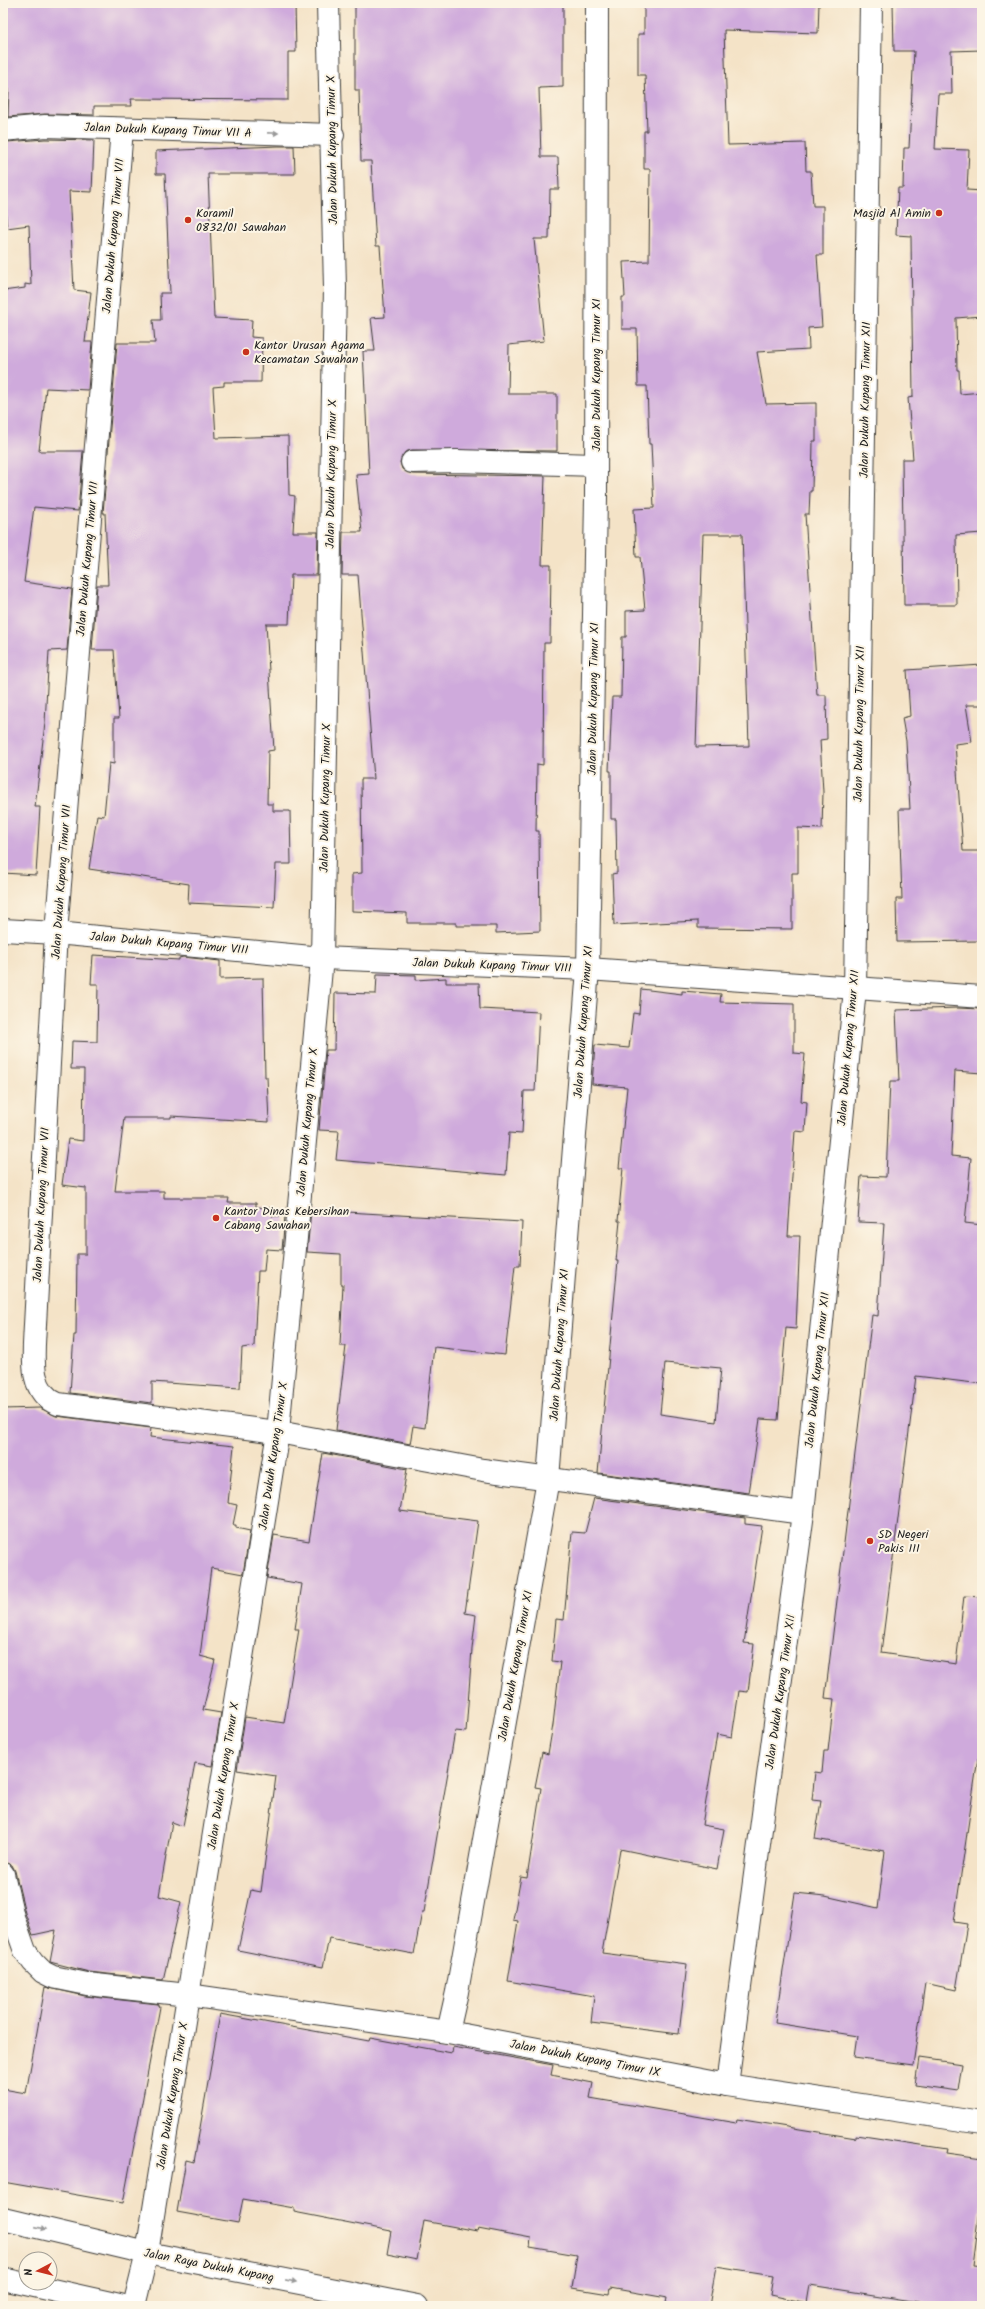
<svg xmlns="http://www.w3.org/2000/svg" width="985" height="2309" font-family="Kalam,sans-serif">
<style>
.building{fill:#cfaadc;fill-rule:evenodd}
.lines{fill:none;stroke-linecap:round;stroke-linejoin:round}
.minor-casing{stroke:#3c3a36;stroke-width:24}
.tertiary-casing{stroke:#3c3a36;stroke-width:24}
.minor{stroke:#fff;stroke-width:22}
.tertiary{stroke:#fff;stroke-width:22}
.oneway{fill:#999}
.poi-dot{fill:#c8321e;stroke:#fcf5e5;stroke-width:1.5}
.labels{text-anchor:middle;stroke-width:4;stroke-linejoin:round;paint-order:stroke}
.street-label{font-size:12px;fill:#1c1c1c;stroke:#fcf5e5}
.poi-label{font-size:12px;fill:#1c1c1c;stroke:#fcf5e5;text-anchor:start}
</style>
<rect width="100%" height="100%" fill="#fcf5e5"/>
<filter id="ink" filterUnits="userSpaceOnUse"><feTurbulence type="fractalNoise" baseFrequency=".025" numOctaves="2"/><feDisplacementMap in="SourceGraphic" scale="8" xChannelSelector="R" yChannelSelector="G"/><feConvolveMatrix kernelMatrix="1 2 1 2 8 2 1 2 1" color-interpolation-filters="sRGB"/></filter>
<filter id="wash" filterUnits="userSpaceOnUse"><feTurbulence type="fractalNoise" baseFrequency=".012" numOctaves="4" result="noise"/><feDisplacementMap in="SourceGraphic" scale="16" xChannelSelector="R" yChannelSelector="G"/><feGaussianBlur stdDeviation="0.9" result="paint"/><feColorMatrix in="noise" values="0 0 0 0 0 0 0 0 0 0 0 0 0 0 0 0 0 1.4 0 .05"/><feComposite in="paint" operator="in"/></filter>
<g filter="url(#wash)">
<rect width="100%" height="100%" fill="#f4e3c7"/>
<g id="blocks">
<g class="building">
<path d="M3 3H295L296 52H288V100L131 99 132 106H94V115L45 114 8 117 9 89H3Z"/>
<path d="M355 3H563V87L539 88 541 157H558L559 189H550L549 239H534L544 341 509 345 508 394H557V451L412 450 405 452 400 462 402 469 412 474 545 476 542 565H551L550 643H544L543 765 537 764 536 831H539L540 931 496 933V926H456V923H407V913L352 911V874L362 873 361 779H374L358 575H342L343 532H362L356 475 369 474 363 351H375L371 318 385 317 380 246H376L371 161H361L359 90H355Z"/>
<path d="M644 3H819L818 33 724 30 728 145 805 143 806 171H811L813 206H823V255H817L822 327 808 328 809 349 757 352 766 404 816 403V441H813L812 491H810L809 514H805L817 695H826L827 739 820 740 823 792 822 829 798 828V873H792V929L698 928V921L614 925 612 874 617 873 616 819H611V771H609L612 697H621L622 637H626V611L645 610 640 557H636L634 509 654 508 651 444H649L647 386H638L637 329H622V297H625L623 262 649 261 650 169H644V131H647L645 75H638V34H644ZM703 534H742L749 746 696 747Z"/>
<path d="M893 3H982V50L951 51 952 94H938L935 149 969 150 967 190 982 191V316L956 318 957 370H959L960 394 982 392V533L956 535 957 605H904L902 459H913L908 398 913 397 911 236 896 235 898 188H903L904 148H909L914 51H894Z"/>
<path d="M45 139 94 140 92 192 69 191 74 290 91 292 85 342H92L88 390 46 388 39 451H83L78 511 34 507 24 582 72 589 67 650 49 651 45 723 35 807H40L36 875 3 873V291L25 288V284L31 285 29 225 7 228 5 208 7 142Z"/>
<path d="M278 146H294L295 174H208L214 318 252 320 251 337 262 338 261 382H224V386L213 387 216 438 288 436 289 495 295 496 293 532H318L317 575H291L289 624H266L274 750 268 751 267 804H273V811H290L291 864H276L274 907 188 903 189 884 89 869 97 815 104 816 109 763 114 764V718H119L114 650H92L97 585H108L105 513H103L117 343H155L153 320H161L160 293H170L165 174H156V151Z"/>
<path d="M982 665V705H966L972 742 955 744 963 851H982V941L897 942 896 899H902L899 809H910L906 741 902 718 910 716 907 670Z"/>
<path d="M93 955 179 960V958L183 957 220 961V979L263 978 265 1077H267L269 1122 171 1116V1118H124L115 1191H164V1198H229L228 1203H256V1207L272 1208V1216H285L282 1250 266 1249 264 1271H258L254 1346 242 1348 240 1388 152 1382V1403L70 1393 74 1335H76L77 1254H86V1188L62 1185 68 1139 83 1141 84 1069H71L72 1041 97 1042 98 984H91Z"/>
<path d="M377 974 416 975V980L446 978V983H479L480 1009 539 1012 535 1091H524L522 1134 509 1133 506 1175 336 1160 339 1131 319 1130 326 1050H334L335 993 376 994Z"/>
<path d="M641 989 682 994V991L721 994 720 1002 794 1004V1053L805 1054 801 1101 807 1102 805 1132 795 1131 788 1236H800L796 1329 786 1328 778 1420 760 1419 749 1493 598 1473 618 1261H616L620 1221H618L623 1168H619L627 1087 592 1084 595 1045 629 1048 633 1013 639 1014ZM665 1363 721 1368 716 1422 660 1414Z"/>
<path d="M958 1008 982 1009V1073L955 1071 951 1156 971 1158 965 1223 982 1225V1384L916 1376 881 1653 956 1664 964 1596 982 1597V1759L978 1758 954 1922 967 1924 956 1990 925 1983 913 2065 854 2057 857 2036 775 2023 795 1893 825 1896 878 1908 885 1851 815 1839 821 1801 812 1800 815 1772 822 1773 824 1751H828L834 1699 825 1698 872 1315 878 1316 884 1223 858 1222 861 1176 886 1177 890 1081H899L896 1010Z"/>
<path d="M311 1210 522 1222 520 1266H515L505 1355 434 1347 425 1428 413 1426 410 1444 336 1430 346 1346H340L343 1284H341V1254L307 1252Z"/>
<path d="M40 1408 56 1416 151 1428 150 1437 234 1446 228 1503 237 1505 233 1525H236V1528L250 1531 243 1574 211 1568 200 1656 215 1660 203 1710 221 1713 212 1766 195 1763 183 1826 172 1822 159 1896 181 1902 163 1980 89 1972 50 1962 56 1930 33 1935 25 1913 15 1871 12 1865 3 1862V1409Z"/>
<path d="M323 1453 407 1469 400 1511 478 1521 465 1613 476 1615 472 1649 466 1732 455 1731 424 1912H422L414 1954 329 1938 323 1967 238 1950 251 1890 261 1892 276 1776 237 1770 245 1717 284 1723 299 1629H295L302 1584 267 1578 274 1535 309 1541Z"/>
<path d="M594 1498 745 1518V1524L762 1526 744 1643 754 1644 748 1692 739 1691 732 1737 717 1734 702 1825 724 1829 717 1869 620 1849 602 1953 687 1964 679 2034 591 2023 594 1996 508 1981 518 1921 513 1920 521 1877 527 1878 541 1788 535 1787 542 1752 548 1754 553 1725 560 1662 552 1661 556 1619 564 1620 572 1532 585 1533Z"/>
<path d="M45 1987 85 1996 158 2004 160 2007 123 2203 3 2182V2089L26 2093Z"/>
<path d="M220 2014 369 2041 370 2038 452 2053 453 2047 553 2065 551 2075 593 2083 590 2098 736 2123 737 2119 856 2138V2135L947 2149 946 2153 982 2158V2189L972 2266 982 2267V2306H925V2303L810 2285 807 2303 770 2295 773 2276 716 2267 709 2306H685L666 2303 667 2298 610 2288 609 2294 572 2288 577 2255 530 2247 531 2238 478 2228 477 2231 424 2221 417 2260 387 2254 391 2231 294 2212V2208L243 2199 238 2223 177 2212 186 2160 194 2162Z"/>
<path d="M919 2058 962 2064 958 2091 915 2085Z"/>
</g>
</g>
</g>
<g filter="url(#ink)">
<use href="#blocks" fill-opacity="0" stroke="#3c3a36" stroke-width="1"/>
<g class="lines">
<g class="minor-casing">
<g id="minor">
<path d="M122 129 56 933 35 1325C34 1352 27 1392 58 1404L278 1432 483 1470 803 1513"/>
<path d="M3 130 45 126 333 135"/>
<path d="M412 462 457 461 596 465"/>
<path d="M3 930 56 933 322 958 588 969 982 997"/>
<path d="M3 1874 13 1917 25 1951 33 1962 43 1972 53 1977 87 1984 188 1995 448 2032 727 2085 982 2123"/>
<path d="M448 2032 457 1992 548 1479 588 969 596 497 597 3"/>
<path d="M727 2085 803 1513 855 989 871 3"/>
</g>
</g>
<g class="tertiary-casing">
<g id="tertiary">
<path d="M3 2219 147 2253 417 2306"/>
<path d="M3 2279 124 2306"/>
<path d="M134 2306 147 2253 278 1432 322 958 335 288 328 3"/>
</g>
</g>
<use href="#minor" class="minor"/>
<use href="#tertiary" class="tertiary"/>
</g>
<defs><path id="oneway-solid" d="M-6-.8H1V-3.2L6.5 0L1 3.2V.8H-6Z"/></defs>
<g class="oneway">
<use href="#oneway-solid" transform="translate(273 133) rotate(1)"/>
<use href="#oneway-solid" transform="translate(41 2228) rotate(13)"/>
<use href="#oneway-solid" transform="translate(291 2281) rotate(11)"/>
</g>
</g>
<g class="poi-dot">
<circle cx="939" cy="213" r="4"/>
<circle cx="188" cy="220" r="4"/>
<circle cx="246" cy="352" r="4"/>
<circle cx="216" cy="1218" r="4"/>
<circle cx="870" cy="1541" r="4"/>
</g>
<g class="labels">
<g class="street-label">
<text transform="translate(168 130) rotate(2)" y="4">Jalan Dukuh Kupang Timur VII A</text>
<text transform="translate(332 150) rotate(-91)" y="4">Jalan Dukuh Kupang Timur X</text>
<text transform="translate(113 236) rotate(-85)" y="4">Jalan Dukuh Kupang Timur VII</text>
<text transform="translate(596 375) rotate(-90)" y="4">Jalan Dukuh Kupang Timur XI</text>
<text transform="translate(865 400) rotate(-89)" y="4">Jalan Dukuh Kupang Timur XII</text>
<text transform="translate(331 474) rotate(-89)" y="4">Jalan Dukuh Kupang Timur X</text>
<text transform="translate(87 559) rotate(-85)" y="4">Jalan Dukuh Kupang Timur VII</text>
<text transform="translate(593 699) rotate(-89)" y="4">Jalan Dukuh Kupang Timur XI</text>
<text transform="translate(859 724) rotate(-89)" y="4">Jalan Dukuh Kupang Timur XII</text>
<text transform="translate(325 798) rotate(-89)" y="4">Jalan Dukuh Kupang Timur X</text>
<text transform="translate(61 882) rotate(-86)" y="4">Jalan Dukuh Kupang Timur VII</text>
<text transform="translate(169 943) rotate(5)" y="4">Jalan Dukuh Kupang Timur VIII</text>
<text transform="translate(492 965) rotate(2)" y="4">Jalan Dukuh Kupang Timur VIII</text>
<text transform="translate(583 1022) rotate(-86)" y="4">Jalan Dukuh Kupang Timur XI</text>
<text transform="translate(848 1048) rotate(-85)" y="4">Jalan Dukuh Kupang Timur XII</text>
<text transform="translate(307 1122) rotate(-85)" y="4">Jalan Dukuh Kupang Timur X</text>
<text transform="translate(41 1205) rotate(-87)" y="4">Jalan Dukuh Kupang Timur VII</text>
<text transform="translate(559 1345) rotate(-86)" y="4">Jalan Dukuh Kupang Timur XI</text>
<text transform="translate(817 1370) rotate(-84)" y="4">Jalan Dukuh Kupang Timur XII</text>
<text transform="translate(273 1456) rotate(-82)" y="4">Jalan Dukuh Kupang Timur X</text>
<text transform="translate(515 1666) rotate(-80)" y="4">Jalan Dukuh Kupang Timur XI</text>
<text transform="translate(780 1692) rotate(-82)" y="4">Jalan Dukuh Kupang Timur XII</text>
<text transform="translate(223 1776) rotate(-81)" y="4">Jalan Dukuh Kupang Timur X</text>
<text transform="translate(585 2058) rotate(11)" y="4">Jalan Dukuh Kupang Timur IX</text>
<text transform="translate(172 2096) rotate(-81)" y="4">Jalan Dukuh Kupang Timur X</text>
<text transform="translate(209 2265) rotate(11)" y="4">Jalan Raya Dukuh Kupang</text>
</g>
<g class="poi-label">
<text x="196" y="217">Koramil<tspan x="196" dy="14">0832/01 Sawahan</tspan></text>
<text x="931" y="217" text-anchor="end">Masjid Al Amin</text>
<text x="254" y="349">Kantor Urusan Agama<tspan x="254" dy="14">Kecamatan Sawahan</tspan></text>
<text x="224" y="1215">Kantor Dinas Kebersihan<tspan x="224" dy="14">Cabang Sawahan</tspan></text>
<text x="878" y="1538">SD Negeri<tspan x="878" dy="14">Pakis III</tspan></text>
</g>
</g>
<rect width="985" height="2309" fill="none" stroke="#fcf5e5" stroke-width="16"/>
<g transform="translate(38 2271) rotate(263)"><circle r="19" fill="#fcf5e5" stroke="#a29e95"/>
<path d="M0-3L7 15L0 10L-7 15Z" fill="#c8321e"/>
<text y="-6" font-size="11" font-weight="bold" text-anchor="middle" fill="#1c1c1c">N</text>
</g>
</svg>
